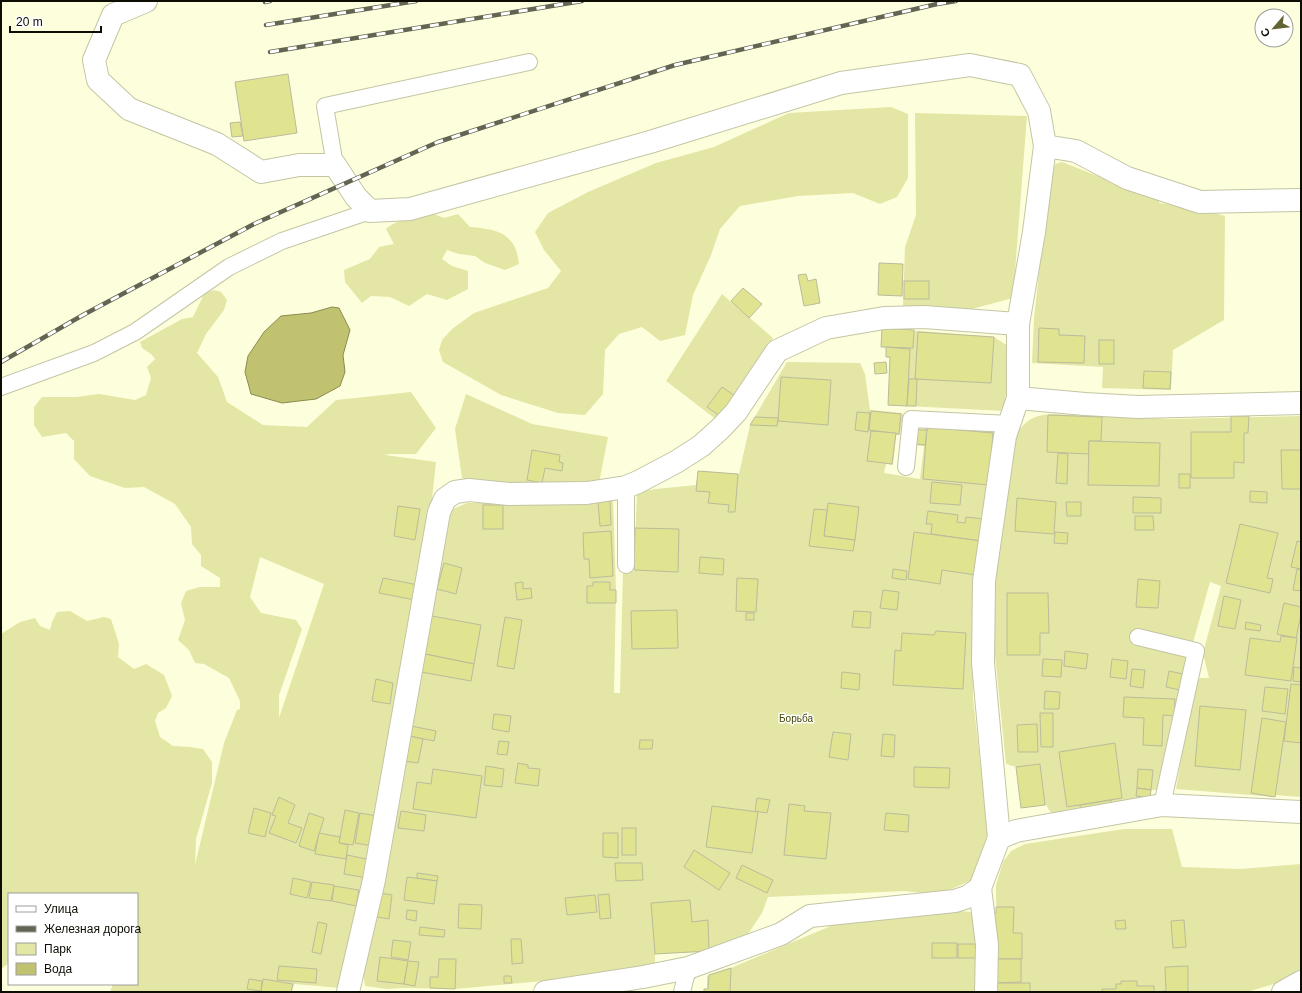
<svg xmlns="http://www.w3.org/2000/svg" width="1302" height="993" font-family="Arial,sans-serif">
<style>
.green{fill:#e3e6a5;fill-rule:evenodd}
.water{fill:#c0c270;stroke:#8a8c4f}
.building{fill:#e0e390;stroke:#babc9c}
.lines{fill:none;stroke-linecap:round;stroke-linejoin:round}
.lane-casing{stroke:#c3c5a4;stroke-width:18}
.street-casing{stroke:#c3c5a4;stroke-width:24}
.lane{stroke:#fff;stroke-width:16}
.street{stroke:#fff;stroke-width:22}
.rail-casing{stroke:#636451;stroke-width:4.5}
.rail{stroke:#fff;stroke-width:3;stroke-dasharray:9;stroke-linecap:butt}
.labels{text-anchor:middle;stroke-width:3;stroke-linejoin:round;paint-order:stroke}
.park-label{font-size:10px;fill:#434300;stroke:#fff}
</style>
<rect width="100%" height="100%" fill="#fdffdc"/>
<g class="green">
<path d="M891 107 908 114V178L897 197 880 204 853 193 798 196 740 206 720 229 711 255 693 295 685 335 660 341 642 327 619 334 605 350 603 394 585 415 558 413 501 395 443 362 439 350 442 340 452 329 474 313 548 288 561 271 544 250 535 232 548 213 588 192 656 163 714 147 789 113Z"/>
<path d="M915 113 1027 116 1013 298 972 309 903 307 905 247 916 215Z"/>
<path d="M1062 162 1118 184 1160 196 1159 203 1192 207 1225 216 1224 320 1173 350 1171 390 1102 388 1103 367 1032 363 1034 318 1050 173C1053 166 1055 163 1062 162Z"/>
<path d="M431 213 444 218 458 214 470 227C497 229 516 233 519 264L505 270 485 263 475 256 459 254 447 250 442 259 452 266 468 271V289L447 300 427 294 409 306 390 297 371 296 362 303 345 282 344 270 370 259 379 247 394 244 386 229C396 219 417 218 431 213Z"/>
<path d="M214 290 221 292 227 300 224 310 206 334 197 353 218 377 227 402 263 425 307 427 336 400 411 392 436 428 416 454H389L385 455 436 462 429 526 372 847 340 988 294 984 292 992H110L113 984H137V894H9V963L1 969V634L20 622 35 618 40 626 50 630 52 622 57 612 70 611 87 621 104 617 111 619 119 644 118 657 134 669 146 664 164 675 172 696 166 708 158 713 155 721 160 737 173 746 190 747 203 749 212 762V783L196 839 195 865 224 743 237 710 240 709V701L229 678 204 664 195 663 189 650 178 640 185 620 181 603 186 591 200 587H220V578L201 566V555L192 544 191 527 175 504 144 487 125 488 90 476 74 459V441L66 433 42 437 34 425V407L42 397H76L99 394 135 400 146 395 151 378 147 367 155 359 151 354 142 348 140 342 182 319 193 317 204 294ZM260 557 324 584 279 718V695L302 629 296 620 261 613 250 597Z"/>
<path d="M722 294 773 338 764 354 717 420 666 381Z"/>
<path d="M882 328 994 337 1011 348 1004 411 888 405 890 358 886 357V347H881Z"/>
<path d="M787 362 860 363 865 374 870 410 903 413 900 435H896L893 465 886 464 884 473 920 479 924 446 915 445 916 428 926 429V426L997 432 973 615V698L988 832 974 879 938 895 905 891 768 897 762 913 746 937 709 951 655 954V966L554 980 455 989 404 988 387 989 365 986 363 973 451 510 467 503 613 500 616 590 614 693H620L623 571H634L637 491 696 485 698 471 739 474 750 425Z"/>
<path d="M466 394 532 424 608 437 599 483H475L462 478 455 429Z"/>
<path d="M1051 414 1170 419 1301 416V797L1275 795V797L1176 789 1190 707 1191 691 1200 678H1209L1203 653 1221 586 1210 582 1185 671 1161 790H1151L1150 803 1054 818 1046 805 1021 808 1016 767 1006 764 995 655 993 586 1012 441C1024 423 1028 416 1051 414Z"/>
<path d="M1124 829H1172L1182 867 1240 869 1301 864V973L1277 983 1247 992H997L996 885 1003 862 1011 851 1025 844Z"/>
<path d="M961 911 970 912 973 915 978 943 976 992H707V976L731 968 845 920 931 912Z"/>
</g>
<path class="water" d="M332 307 339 308 350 330 343 355 345 372 340 386 316 399 282 403 251 394 245 372 248 356 264 332 281 316 311 313Z"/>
<g class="building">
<path d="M288 74 297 133 244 141 235 82Z"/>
<path d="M240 122 243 136 232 137 230 123Z"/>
<path d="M879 263 903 264 902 296 878 295Z"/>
<path d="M806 274 808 281 816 279 820 303 804 306 798 275Z"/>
<rect x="904" y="281" width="25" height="18"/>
<path d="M743 288 762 304 749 318 731 301Z"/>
<path d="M882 328 914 330 913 348 881 347Z"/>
<path d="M1039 328 1059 329V335L1085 336 1084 363 1038 362Z"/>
<path d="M918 332 994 337 991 383 915 379Z"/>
<rect x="1099" y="340" width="15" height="24"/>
<path d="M886 347 910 349 907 406 888 405 890 357H886Z"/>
<path d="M886 362 887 373 875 374 874 363Z"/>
<path d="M1144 371 1171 372 1170 389 1143 388Z"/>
<path d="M781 377 831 380 828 425 778 421Z"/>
<path d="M909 379H917L916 406H907Z"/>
<path d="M722 387 735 396 720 416 707 407Z"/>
<path d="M871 411 901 414 899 434 869 430Z"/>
<path d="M857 412 870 413 868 432 855 430Z"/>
<path d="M1048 415 1102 417 1101 441H1089V454L1047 452Z"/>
<path d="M1231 416H1249L1248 433H1244V463L1234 462V478H1191V432H1231Z"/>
<path d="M755 417 778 418 777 426 750 425Z"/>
<path d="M927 427 993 433 989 485 923 479Z"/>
<path d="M917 430H927L925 445 916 444Z"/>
<path d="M871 431 896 433 892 464 867 461Z"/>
<path d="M1089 441 1160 443 1159 486 1088 485Z"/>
<path d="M532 450 560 455 559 462 563 463 562 471 545 468 542 483 527 480Z"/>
<path d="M1281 450H1301V489H1282Z"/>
<path d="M1058 453 1068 454 1067 484 1056 483Z"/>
<path d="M698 471 738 474 735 512H728L729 505 708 503 710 492 696 491Z"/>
<rect x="1179" y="474" width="11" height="14"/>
<path d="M932 482 962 485 960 505 930 503Z"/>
<path d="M1250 491 1267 492V503L1250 502Z"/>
<path d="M1133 497 1161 498V513H1133Z"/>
<path d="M1017 498 1056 502 1054 534 1015 531Z"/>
<path d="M610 501 611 525 600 526 598 502Z"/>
<path d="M1066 502H1081V516H1067Z"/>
<path d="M828 503 859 507 855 540 824 536Z"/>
<rect x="483" y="505" width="20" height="24"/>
<path d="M398 506 420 509 415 540 394 536Z"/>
<path d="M814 509 827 510 824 536 855 540 853 551 809 546Z"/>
<path d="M928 511 958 515 957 522 965 523 966 517 984 519 981 541 931 534 932 524H926Z"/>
<path d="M1135 516H1153L1154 530H1135Z"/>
<path d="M1240 524 1278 533 1267 578 1273 579 1270 593 1226 583Z"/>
<path d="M635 528 679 529 678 572 634 570Z"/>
<path d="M611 531 613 576 590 578 589 559H584L583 533Z"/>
<path d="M914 532 981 541 976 575 942 570 940 584 908 579Z"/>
<path d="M1055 532 1068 533 1067 544 1054 543Z"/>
<path d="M1297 541 1301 542V569L1291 567Z"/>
<path d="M700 557 724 559 723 575 699 573Z"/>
<path d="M444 563 462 568 456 594 437 589Z"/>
<path d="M893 569 907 571 906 580 892 578Z"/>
<path d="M1297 569 1301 570V591L1293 590Z"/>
<path d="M383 578 418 585 415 600 379 593Z"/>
<path d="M737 578 758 579 756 612 736 611Z"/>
<path d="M1138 579 1160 581 1158 608 1136 607Z"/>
<path d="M523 582V589L531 588 532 598 517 600 515 583Z"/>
<path d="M593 582H610V590H616V603H587V586H593Z"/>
<path d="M883 590 899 592 897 610 880 608Z"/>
<path d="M1007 593H1048L1049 633H1040V655H1007Z"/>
<path d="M1224 596 1241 600 1235 629 1218 626Z"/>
<path d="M1284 603 1301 607V615L1296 638 1277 634Z"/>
<path d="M677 610 678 648 632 649 631 611Z"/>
<path d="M854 611 871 612 870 628 852 627Z"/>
<rect x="746" y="613" width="8" height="7"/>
<path d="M432 616 481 625 474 664 425 654Z"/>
<path d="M505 617 522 620 514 669 497 666Z"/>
<path d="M1246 622 1261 625 1260 631 1245 629Z"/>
<path d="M936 631 966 633 963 689 893 685 895 650 901 651 902 633 934 635Z"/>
<path d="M1281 636 1297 638 1291 681 1245 675 1250 638 1280 642Z"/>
<path d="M1065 651 1088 654 1086 669 1064 666Z"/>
<path d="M425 654 474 664 471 681 421 672Z"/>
<path d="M1043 659 1062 660 1061 677 1042 676Z"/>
<path d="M1112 659 1128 661 1126 679 1110 677Z"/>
<path d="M1294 667 1301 668V682L1293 681Z"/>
<path d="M1132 669 1145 670 1143 688 1130 686Z"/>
<path d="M1169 671 1183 674 1180 690 1166 687Z"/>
<path d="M842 672 860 674 859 690 841 688Z"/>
<path d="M376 679 393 683 390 704 372 701Z"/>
<path d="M1291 684 1301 685V743L1284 741Z"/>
<path d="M1265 687 1288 689 1285 714 1262 711Z"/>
<path d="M1045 691 1060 692 1059 709H1044Z"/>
<path d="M1124 697 1175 699 1174 716 1163 715 1162 746 1143 745 1144 718 1123 717Z"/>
<path d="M1200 706 1246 710 1240 770 1195 766Z"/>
<path d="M1040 713H1053V747H1041Z"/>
<path d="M494 714 511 716 509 732 492 729Z"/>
<path d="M1262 718 1286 722 1275 797 1251 793Z"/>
<path d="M1037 724 1038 752H1018L1017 725Z"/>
<path d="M411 726 436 731 434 741 409 736Z"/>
<path d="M833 732 851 734 848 760 829 757Z"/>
<path d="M883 734 895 735 894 757 881 756Z"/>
<path d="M409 736 423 739 418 763 404 761Z"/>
<path d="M640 740H653L652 749H639Z"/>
<path d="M499 741 509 742 507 755 497 754Z"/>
<path d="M1115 743 1122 798 1067 807 1059 752Z"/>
<path d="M518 763 528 765V768L540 769 538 786 515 783Z"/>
<path d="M1040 764 1045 805 1021 808 1016 767Z"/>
<path d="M486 766 504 769 502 787 484 785Z"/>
<path d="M914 767 950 768 949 788 914 787Z"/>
<path d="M433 769 482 776 476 818 413 809 417 782 431 784Z"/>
<path d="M1138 769 1153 770 1151 790 1137 788Z"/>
<path d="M1137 788 1151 790 1150 798 1136 796Z"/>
<path d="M279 797 295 805 288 823 302 828 296 843 269 833 276 816 272 815Z"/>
<path d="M757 798 770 800 767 813 755 811Z"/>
<path d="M1111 800 1112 808 1081 813 1080 805Z"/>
<path d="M789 804 805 806 804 811 831 813 826 859 784 855Z"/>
<path d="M712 806 758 812 752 853 706 847Z"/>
<path d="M254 808 271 813 265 837 248 833Z"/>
<path d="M345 810 359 813 353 845 339 843Z"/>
<path d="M401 811 426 815 424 831 398 828Z"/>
<path d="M309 813 324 818 314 851 299 846Z"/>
<path d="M360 813 377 816 373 846 355 843Z"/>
<path d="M886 813 909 815 908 832 884 830Z"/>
<rect x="622" y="828" width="14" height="27"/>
<path d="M319 833 340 837 339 843 348 845 346 859 315 854Z"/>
<path d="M603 833H618V858L603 857Z"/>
<path d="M694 850 730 873 719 890 684 867Z"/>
<path d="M347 855 371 860 367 878 344 874Z"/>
<path d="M615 863H642L643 880 616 881Z"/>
<path d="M742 865 773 880 767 893 736 878Z"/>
<path d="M417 873 438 876 437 881 417 878Z"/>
<path d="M407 877 437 881 434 904 404 900Z"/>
<path d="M293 878 311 882 307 898 290 894Z"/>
<path d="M312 882 334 885 331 901 309 898Z"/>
<path d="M334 886 359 890 356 906 332 901Z"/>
<path d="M380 893 392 895 389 919 377 917Z"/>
<path d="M609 894 611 918 600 919 598 895Z"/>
<path d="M595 895 597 912 567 915 565 898Z"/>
<path d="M690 900 692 922 708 920 709 951 655 954 651 903Z"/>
<path d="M459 904 482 905 481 929 458 928Z"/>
<path d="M996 907H1014L1013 933H1022V959H995L987 914 996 913Z"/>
<path d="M407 910 417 911 416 921 406 919Z"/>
<path d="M1125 920 1126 929H1116L1115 921Z"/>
<path d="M1184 920 1186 947 1173 948 1171 921Z"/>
<path d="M318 922 327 924 321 954 312 952Z"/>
<path d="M420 927 445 930 444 937 419 935Z"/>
<path d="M511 939H521L523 963 512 964Z"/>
<path d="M393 940 411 942 408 960 391 957Z"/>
<rect x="932" y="943" width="25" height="15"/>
<path d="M958 944H977L978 958H958Z"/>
<path d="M380 957 408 961 404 984 377 981Z"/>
<path d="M439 959H456L455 989 430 988V977H438Z"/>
<path d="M996 959H1021V982L996 983Z"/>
<path d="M408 961 419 962 415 986 404 984Z"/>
<path d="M279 966 317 969 316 983 277 980Z"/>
<path d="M1188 966V992H1102V989H1116V984H1121V981H1137V986H1154V992L1166 991 1165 967Z"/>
<path d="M731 968 730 992H704V989H708L709 975Z"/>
<path d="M504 976H511L512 983H504Z"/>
<path d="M249 979 262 981 261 991 247 989Z"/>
<path d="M263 979 293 984 291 992H261Z"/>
<rect x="996" y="983" width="34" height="9"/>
</g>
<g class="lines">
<g class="lane-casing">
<g id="lane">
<path d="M335 165 325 106 529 62"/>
<path d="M1 387 94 353 135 332 229 267 282 241 370 211"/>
<path d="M906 467 911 419 1009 424"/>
<path d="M626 565V487"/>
<path d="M1138 637 1196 651 1162 805"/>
<path d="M682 992 688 968"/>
</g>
</g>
<g class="street-casing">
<g id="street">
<path d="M146 1 113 15 94 60 98 80 129 109 217 144 261 172 299 165H335L356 197 370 211 410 209 650 142 841 83 970 65 1020 75 1039 111 1045 146 1034 232 1018 324V398L1005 436 984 581 983 663 999 838"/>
<path d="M1045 146 1076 151 1127 178 1200 202 1301 200"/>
<path d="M1018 398 1085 404 1138 407 1301 403"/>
<path d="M980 888 987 945 986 992"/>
<path d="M348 992 374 880 439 512 445 499 455 492 469 490 509 494 587 493 626 487 638 482 676 462 701 446 721 428 736 412 777 351 826 328 884 318 924 317 1018 324"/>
<path d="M545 992 643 977 688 968 781 934 810 916 955 901 967 897 980 888 999 838 1016 831 1162 805 1301 812"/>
<path d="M1283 992 1301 982"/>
</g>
</g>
<use href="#lane" class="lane"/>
<use href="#street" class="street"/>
<g class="rail-casing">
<g id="rail">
<path d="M265 2 270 1"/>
<path d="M266 25 416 1"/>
<path d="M270 52 582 1"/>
<path d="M1 362 83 315 254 224 438 142 675 65 937 4 956 1"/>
</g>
</g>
<use href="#rail" class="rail"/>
</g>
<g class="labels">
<g class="park-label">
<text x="796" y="722">Борьба</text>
</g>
</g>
<rect width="1302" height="993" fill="none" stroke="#0d0d03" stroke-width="4"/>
<rect x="8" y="893" width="130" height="92" fill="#ffffff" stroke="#9e9e9a"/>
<rect x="16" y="906" width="20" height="6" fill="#ffffff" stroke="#9e9e9a"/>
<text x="44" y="913" font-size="12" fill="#0d0d03">Улица</text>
<rect x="16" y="926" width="20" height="6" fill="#636451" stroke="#9e9e9a"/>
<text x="44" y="933" font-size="12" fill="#0d0d03">Железная дорога</text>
<rect x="16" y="943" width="20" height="12" fill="#e3e6a5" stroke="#9e9e9a"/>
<text x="44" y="953" font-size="12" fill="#0d0d03">Парк</text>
<rect x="16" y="963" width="20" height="12" fill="#c0c270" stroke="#9e9e9a"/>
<text x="44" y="973" font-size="12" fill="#0d0d03">Вода</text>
<g transform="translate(1274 28) rotate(242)"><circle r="19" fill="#ffffff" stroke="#9e9e9a"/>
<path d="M0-3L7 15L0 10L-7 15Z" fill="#616330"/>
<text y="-6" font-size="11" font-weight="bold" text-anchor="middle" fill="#0d0d03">С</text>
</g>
<path d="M10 26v6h91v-6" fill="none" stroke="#0d0d03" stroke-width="2"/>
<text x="16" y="26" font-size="12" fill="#0d0d03" stroke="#ffffff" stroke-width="3" paint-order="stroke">20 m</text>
</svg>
